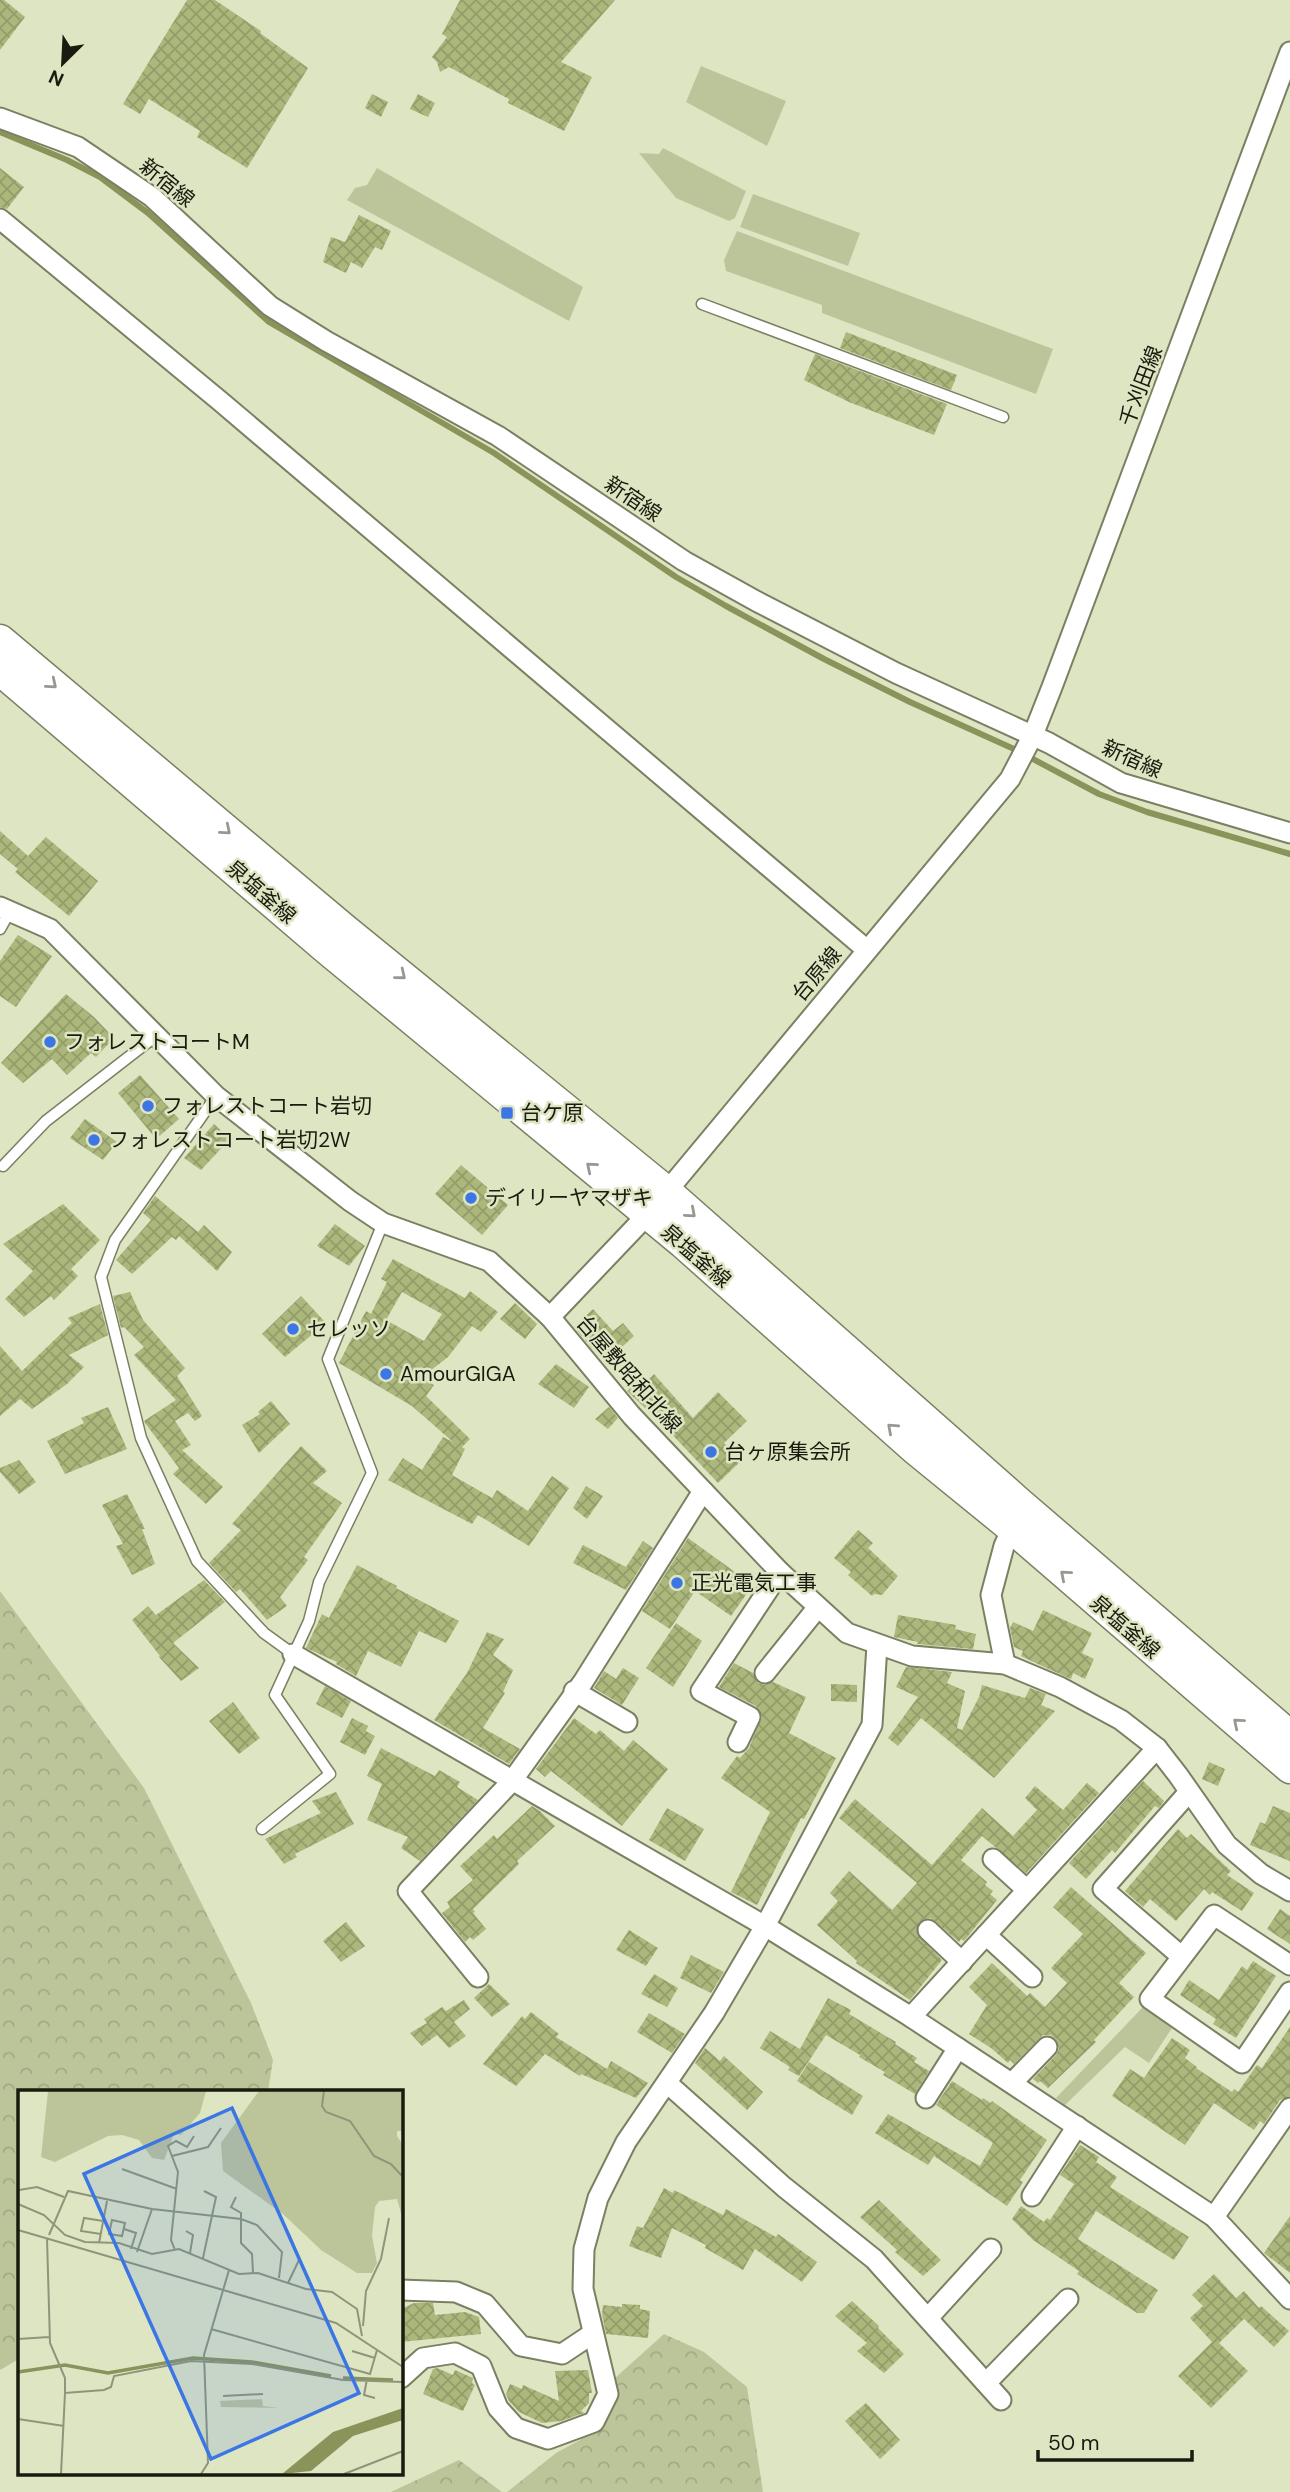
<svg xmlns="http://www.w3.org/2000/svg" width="1290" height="2492" font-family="'DM Sans','Noto Sans JP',sans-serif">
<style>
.green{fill:#bcc59a}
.forest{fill:url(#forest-crowns)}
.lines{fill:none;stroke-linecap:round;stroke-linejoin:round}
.stream{stroke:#8a945a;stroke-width:6}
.building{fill:url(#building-cross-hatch);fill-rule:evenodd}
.service-casing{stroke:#7a8062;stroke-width:13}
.minor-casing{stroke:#7a8062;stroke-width:23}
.primary-casing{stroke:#7a8062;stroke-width:33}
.service{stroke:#fff;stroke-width:10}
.minor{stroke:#fff;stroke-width:19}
.primary{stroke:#fff;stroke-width:30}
.oneway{stroke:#989893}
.poi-dot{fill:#3c76e5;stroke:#dee5c3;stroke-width:2.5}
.labels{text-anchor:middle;stroke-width:5;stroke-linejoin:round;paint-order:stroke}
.street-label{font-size:21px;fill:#191b0f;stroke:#dee5c3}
.poi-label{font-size:21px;fill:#191b0f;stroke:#dee5c3;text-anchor:start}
.inset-river{fill:none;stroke:#8a945a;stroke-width:3.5}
.inset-road{fill:none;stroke:#8f947b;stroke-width:2}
.view{fill:#3c76e5;fill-opacity:0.15;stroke:#3c76e5;stroke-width:3.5}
.inset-edge{fill:none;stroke:#191b0f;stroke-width:3.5}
</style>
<defs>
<pattern id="forest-crowns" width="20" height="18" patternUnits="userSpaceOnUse" patternTransform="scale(1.75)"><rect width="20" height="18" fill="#bcc59a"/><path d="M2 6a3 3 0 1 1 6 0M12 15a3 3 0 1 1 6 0" fill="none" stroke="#a1a984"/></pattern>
<pattern id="building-cross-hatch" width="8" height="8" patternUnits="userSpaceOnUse" patternTransform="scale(1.75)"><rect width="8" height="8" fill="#acb77c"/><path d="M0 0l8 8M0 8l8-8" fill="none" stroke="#939d6a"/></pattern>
</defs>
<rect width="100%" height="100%" fill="#dee5c3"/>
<g class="green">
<path d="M701 66 786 101 767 146 686 102Z"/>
<path d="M663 148 746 191 735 218 729 221 676 198 639 153 659 154Z"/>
<path d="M377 168 583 287 569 321 347 200 355 188 367 185Z"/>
<path d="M753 194 860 233 848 266 740 227Z"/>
<path d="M737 231 1053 349 1036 394 822 313V305L726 271 724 260Z"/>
<path d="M1143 2007 1172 2028 1149 2063 1125 2047 1065 2105 1056 2098Z"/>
</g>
<g class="forest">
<path d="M0 1591 144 1788 251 2003 273 2060 268 2091H19V2359L0 2370Z"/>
<path d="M664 2334 704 2352 747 2387 763 2492H507L556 2453 580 2440 600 2424 616 2403 615 2378Z"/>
<path d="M459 2460 502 2492H391Z"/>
</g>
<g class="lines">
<path class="stream" d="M0 132 67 160 100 177 148 213 269 322 494 453 676 577 726 606 824 659 910 702 1014 749 1099 794 1147 812 1290 854"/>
</g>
<g class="building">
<path d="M0 0H4L25 17 0 50Z"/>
<path d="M187 0H215L261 31 260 33 308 68 247 168 197 137 200 131 149 99 140 114 123 104Z"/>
<path d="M460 0H615L561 62 592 77 564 131 508 103 509 99 449 67 440 72 437 62 432 57 447 37 442 34Z"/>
<path d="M372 94 388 102 381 117 365 108Z"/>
<path d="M418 94 435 103 428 117 410 109Z"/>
<path d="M0 168 24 187 7 209 0 207Z"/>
<path d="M359 215 391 231 382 250 375 247 362 268 351 262 346 273 323 262 331 237 345 242Z"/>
<path d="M846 332 957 375 951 390 840 348Z"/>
<path d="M815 354 947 404 934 435 849 402 804 380Z"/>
<path d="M0 831 28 856 46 837 98 881 69 916 15 872 18 869 0 854Z"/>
<path d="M18 935 52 956 16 1007 0 996V961Z"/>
<path d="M66 994 94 1017 114 1038 96 1057 91 1053 67 1075 52 1059 23 1083 1 1063Z"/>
<path d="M140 1075 179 1119 156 1139 118 1093Z"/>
<path d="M85 1119 117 1142 103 1160 70 1138Z"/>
<path d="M214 1124 230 1139 201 1170 184 1158Z"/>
<path d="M461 1165 508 1205 482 1235 435 1194Z"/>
<path d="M155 1196 198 1232 204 1225 232 1252 217 1271 179 1236 176 1240 172 1237 132 1274 116 1260 151 1220 143 1213Z"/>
<path d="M63 1204 100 1240 71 1269 78 1276 54 1300 51 1296 24 1317 5 1299 33 1271 3 1244Z"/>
<path d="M335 1224 365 1246 349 1266 317 1246Z"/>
<path d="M393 1259 465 1298 470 1291 498 1312 481 1332 472 1326 448 1357 421 1378 434 1385 426 1396 470 1439 462 1447 465 1449 452 1475 492 1498 497 1490 528 1511 552 1476 569 1488 529 1546 478 1515 472 1524 388 1480 403 1458 422 1470 443 1437 453 1442 412 1406 339 1363 366 1311 371 1314 387 1282 381 1279ZM402 1292 442 1314 424 1341 386 1320Z"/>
<path d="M130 1292 143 1320 185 1368 177 1376 202 1416 195 1421 188 1413 175 1421 191 1445 182 1450 223 1487 206 1504 173 1474 179 1468 145 1423 144 1421 176 1400 134 1355 144 1347 124 1327 121 1328 113 1296Z"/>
<path d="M301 1296 326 1323 285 1357 262 1334Z"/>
<path d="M515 1303 537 1324 525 1339 500 1319Z"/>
<path d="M100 1304 108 1335 69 1355 84 1367 67 1384 32 1409 20 1399 0 1416V1346L22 1371 72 1323 68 1318Z"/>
<path d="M593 1309 613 1331 623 1323 634 1336 611 1357 599 1342 592 1348 574 1327Z"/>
<path d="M556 1364 589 1387 574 1408 538 1384Z"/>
<path d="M654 1374 693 1418 718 1392 747 1421 724 1443 741 1461 718 1483 663 1425 627 1391 641 1378 645 1383Z"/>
<path d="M271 1401 290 1424 259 1453 242 1425 260 1414 258 1412Z"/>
<path d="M108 1407 127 1449 65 1474 47 1441 84 1423 81 1418Z"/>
<path d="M609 1407 618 1418 608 1429 595 1419Z"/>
<path d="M301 1446 327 1471 313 1483 342 1503 304 1557 308 1560 280 1597 287 1606 267 1620 240 1589 236 1592 209 1563 241 1530 232 1524Z"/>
<path d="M19 1460 36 1482 19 1494 0 1472V1468Z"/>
<path d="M586 1486 603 1496 587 1519 573 1508Z"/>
<path d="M127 1494 145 1529H142L155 1564 132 1575 116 1546 123 1544 102 1505Z"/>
<path d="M858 1530 873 1543 868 1548 898 1576 882 1595 874 1594 872 1596 848 1575 851 1572 834 1558Z"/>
<path d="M688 1538 753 1585 731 1616 695 1591 670 1629 642 1611Z"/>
<path d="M643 1541 653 1548 626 1590 573 1563 583 1545 626 1567Z"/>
<path d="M357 1565 397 1586 396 1588 459 1621 446 1643 419 1631 401 1667 368 1651 356 1676 336 1664 337 1662 306 1648 322 1614 329 1618Z"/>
<path d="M204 1580 225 1602 173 1643 199 1668 181 1681 159 1657 160 1656 132 1620 148 1606 156 1615Z"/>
<path d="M1043 1610 1092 1633 1082 1653 1094 1659 1085 1679 1073 1673 1071 1679 1040 1665 1021 1656 1023 1651 1014 1647 1010 1628 1013 1622 1033 1631Z"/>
<path d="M898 1615 956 1625 955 1629 976 1634 973 1649 917 1644 918 1642 894 1637Z"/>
<path d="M676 1623 702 1641 673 1687 646 1668Z"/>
<path d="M487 1632 504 1639 493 1655 513 1670 503 1692 505 1693 483 1728 520 1749 509 1764 434 1720 467 1673Z"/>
<path d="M734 1663 753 1673 758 1683 764 1685 773 1682 806 1697 789 1733 836 1758 804 1819 801 1818 757 1905 731 1892 770 1812 721 1778 737 1756 740 1758 749 1748 762 1717 756 1706 719 1687Z"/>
<path d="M906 1667 952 1672 947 1683 965 1691 957 1728 962 1730 979 1697 982 1685 1025 1698 1030 1688 1046 1694 1041 1705 1055 1711 994 1778 921 1718 898 1746 888 1738 918 1697 896 1687Z"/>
<path d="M623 1668 639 1678 622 1705 594 1688 604 1671 616 1679Z"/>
<path d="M831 1684 857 1685V1702L831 1701Z"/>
<path d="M325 1686 351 1701 342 1718 316 1704Z"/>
<path d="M233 1702 260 1738 239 1754 209 1721Z"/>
<path d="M352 1718 368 1726 366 1731 375 1736 365 1755 340 1742Z"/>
<path d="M574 1718 596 1734 600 1730 624 1751 633 1740 668 1769 622 1826 551 1771 545 1777 536 1769Z"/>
<path d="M381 1748 435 1776 439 1770 460 1782 457 1787 478 1800 420 1861 401 1848 408 1837 367 1820 382 1784 367 1776Z"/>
<path d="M1209 1762 1225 1769 1218 1786 1202 1779Z"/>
<path d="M1143 1781 1164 1801 1159 1808 1155 1806 1115 1853 1112 1850 1086 1879 1069 1863Z"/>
<path d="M1087 1783 1099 1793 1026 1873 982 1836 961 1860 987 1882 985 1885 993 1891 990 1894 997 1900 964 1941 961 1939 959 1942 931 1918 924 1919 919 1922 917 1934 942 1960 910 2000 856 1963 857 1961 817 1925 838 1901 830 1893 849 1871 892 1910 917 1883 839 1818 855 1799 932 1865 982 1808 1013 1836 1037 1810 1025 1798 1035 1786 1063 1810Z"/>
<path d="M336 1792 354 1824 295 1854 297 1857 284 1864 265 1839 321 1813 312 1801Z"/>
<path d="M532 1806 540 1811 555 1826 517 1861 519 1864 473 1909 475 1912 473 1913 486 1929 473 1940 470 1937 465 1942 442 1913 450 1907 447 1902 473 1880 460 1866 494 1835 497 1839Z"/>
<path d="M1273 1806 1290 1813V1861L1250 1845 1260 1822 1265 1824Z"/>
<path d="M667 1808 704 1829 685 1861 649 1840Z"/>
<path d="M1178 1829 1187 1838 1191 1834 1231 1871 1227 1875 1254 1893 1242 1911 1212 1892 1210 1895 1204 1889 1176 1921 1150 1899 1143 1907 1125 1891Z"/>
<path d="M1071 1887 1146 1953 1119 1983 1134 1997 1094 2040 1096 2042 1048 2088 1040 2081 1038 2083 1033 2079 1056 2055 1059 2049 1056 2039 1051 2035H1043L1014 2064 1010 2060 1008 2063 991 2048 969 2034 987 2005 969 1987 992 1963 1024 1993 1027 1996 1030 1993 1045 2007 1067 1983 1051 1968 1083 1934 1053 1907Z"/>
<path d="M1280 1909 1290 1916V1944L1267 1929Z"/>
<path d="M346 1922 365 1946 341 1962 323 1941Z"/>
<path d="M629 1930 658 1948 646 1966 616 1950Z"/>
<path d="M691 1955 724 1972 711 1993 680 1978Z"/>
<path d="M1253 1961 1276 1976 1236 2038 1213 2024 1216 2019 1180 1995 1189 1980 1219 2000 1242 1966 1247 1970Z"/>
<path d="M654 1974 678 1988 667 2007 641 1994Z"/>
<path d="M489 1984 510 2004 492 2017 474 1998Z"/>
<path d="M828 1998 851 2010 849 2014 896 2042 895 2044 917 2058 914 2062 929 2071 915 2094 883 2075 885 2072 859 2057 860 2055 826 2035 799 2076 788 2070 790 2067 760 2048 770 2031 800 2049Z"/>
<path d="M464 2000 470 2009 454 2022 466 2036 449 2048 437 2035 422 2046 410 2033 427 2023 424 2019 442 2007 446 2011Z"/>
<path d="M531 2012 559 2034 556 2037 607 2069 611 2061 648 2083 636 2098 581 2074 580 2076 545 2054 516 2086 483 2064 522 2016 525 2019Z"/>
<path d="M649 2013 685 2034 672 2053 637 2032Z"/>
<path d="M1290 2027V2096L1280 2100 1264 2124 1260 2121 1254 2130 1214 2103 1185 2145 1112 2096 1130 2069 1144 2078 1172 2038 1190 2050 1185 2058 1197 2067 1196 2068 1232 2092 1234 2089 1238 2092 1257 2065 1262 2068Z"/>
<path d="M705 2048 720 2061 724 2056 763 2092 747 2110 695 2063Z"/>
<path d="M809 2062 863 2096 852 2115 797 2081Z"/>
<path d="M952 2081 982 2100 983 2098 991 2103 992 2101 1047 2140 1020 2180 1023 2182 1007 2206 934 2156 928 2165 875 2133 888 2114 980 2166 993 2143 936 2105Z"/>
<path d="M1080 2145 1099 2157 1096 2162 1117 2177 1110 2187 1189 2237 1174 2260 1096 2211 1078 2239 1158 2290 1144 2313H1137L1077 2274 1079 2271 1033 2240 1012 2219 1021 2206 1044 2222 1047 2218 1050 2220 1074 2184 1060 2175Z"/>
<path d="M664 2188 673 2193 674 2190 723 2215 726 2209 776 2237 778 2234 817 2262 802 2282 755 2249 743 2270 705 2248 706 2245 672 2228 661 2258 629 2246 637 2226 643 2228Z"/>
<path d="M879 2200 941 2260 923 2276 895 2252 897 2250 860 2217Z"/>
<path d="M1290 2216V2273L1264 2253Z"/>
<path d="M1214 2274 1236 2298 1244 2291 1259 2308 1261 2306 1289 2331 1274 2347 1244 2319 1219 2343 1248 2371 1211 2408 1178 2376 1212 2342 1190 2318 1203 2306 1192 2295Z"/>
<path d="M852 2301 879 2326 878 2328 904 2354 884 2373 857 2351 867 2343 835 2316Z"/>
<path d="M414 2303H433L435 2315 465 2312 479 2317 481 2334 401 2342V2309Z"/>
<path d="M622 2304 640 2305V2309L650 2311 648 2338 606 2334 602 2314 603 2305 622 2307Z"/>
<path d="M437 2368 453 2375 455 2370 473 2378 472 2383 475 2385 463 2411 423 2394 433 2369Z"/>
<path d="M588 2370 592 2393H589V2403L581 2411 584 2413 561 2421 542 2423 519 2412 509 2401 506 2394 510 2384 522 2389 523 2385 559 2401 555 2371Z"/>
<path d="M866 2403 900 2440 880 2459 845 2421Z"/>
</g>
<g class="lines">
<g class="service-casing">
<g id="service">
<path d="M702 304 1003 417"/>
<path d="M0 929 10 911"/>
<path d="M216 1096 115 1240 101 1277 141 1438 197 1561 264 1633 293 1654"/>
<path d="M3 1166 46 1121 157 1035"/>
<path d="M262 1829 330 1774 275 1695 309 1621 319 1582 372 1473 328 1359 383 1223"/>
</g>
</g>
<g class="minor-casing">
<g id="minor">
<path d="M0 118 78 147 152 197 270 306 326 341 498 436 684 561 756 601 896 673 1049 743 1121 783 1290 833"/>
<path d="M0 219 220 401 867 950"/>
<path d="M0 907 50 929 216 1096 350 1201 383 1223 489 1261 550 1317 632 1416 780 1572 847 1633 912 1656 1005 1664 1060 1687 1121 1720 1157 1748 1178 1775 1227 1845 1261 1874 1290 1891"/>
<path d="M550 1317 648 1214 1010 779 1033 735 1052 687 1290 52"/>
<path d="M293 1654 765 1926 911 2017 1214 2217 1290 2299"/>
<path d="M1005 1664 991 1595 1004 1546 1012 1528"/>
<path d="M765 1673 818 1607"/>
<path d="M574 1691 627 1722"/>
<path d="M738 1742 750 1717 701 1691 780 1572"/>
<path d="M993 1859 1027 1890"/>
<path d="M928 1930 962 1962"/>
<path d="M986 1935 1032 1977"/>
<path d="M1181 1956 1103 1889 1189 1792"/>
<path d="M1290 1965 1214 1915 1150 1999 1242 2063 1290 1992"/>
<path d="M478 1977 408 1891 512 1781 583 1682 703 1491"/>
<path d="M911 2017 1157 1748"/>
<path d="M667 2083 784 2187 874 2259 1001 2400"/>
<path d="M1012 2083 1047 2047"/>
<path d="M926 2098 958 2048"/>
<path d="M1032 2196 1077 2126"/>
<path d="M1214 2217 1290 2108"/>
<path d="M401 2290 456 2292 485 2304 521 2346 562 2354 592 2334"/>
<path d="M928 2318 991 2249"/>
<path d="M401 2378 423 2358 455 2353 481 2366 498 2408 516 2428 548 2439 594 2422 608 2394 583 2289 584 2249 598 2198 626 2142 714 2013 765 1926 872 1725 877 1645"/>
<path d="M986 2383 1068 2299"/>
</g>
</g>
<g class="primary-casing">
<g id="primary">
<path d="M0 640 344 929 666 1191 1017 1501 1290 1736"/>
<path d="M0 670 328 950 683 1243 915 1449 1012 1528 1290 1768"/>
</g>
</g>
<use href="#service" class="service"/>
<use href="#minor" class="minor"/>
<use href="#primary" class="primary"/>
</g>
<defs><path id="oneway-chevron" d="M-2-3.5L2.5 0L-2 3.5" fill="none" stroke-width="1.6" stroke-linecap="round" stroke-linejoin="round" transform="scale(1.75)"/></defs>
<g class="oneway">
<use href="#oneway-chevron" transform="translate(52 684) rotate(40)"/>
<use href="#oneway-chevron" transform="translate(226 830) rotate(40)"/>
<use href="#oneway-chevron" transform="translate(401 975) rotate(39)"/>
<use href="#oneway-chevron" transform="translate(591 1167) rotate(-140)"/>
<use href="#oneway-chevron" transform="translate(691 1213) rotate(41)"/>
<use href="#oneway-chevron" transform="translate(892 1428) rotate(-138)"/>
<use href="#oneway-chevron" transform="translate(1065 1575) rotate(-139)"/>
<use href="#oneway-chevron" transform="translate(1238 1723) rotate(-140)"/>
</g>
<g class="poi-dot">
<circle cx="50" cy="1042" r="7"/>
<circle cx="148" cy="1106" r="7"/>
<rect x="500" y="1106" width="14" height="14" rx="3.5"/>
<circle cx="94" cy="1140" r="7"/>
<circle cx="471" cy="1198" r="7"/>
<circle cx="293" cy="1329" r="7"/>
<circle cx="386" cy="1374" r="7"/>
<circle cx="711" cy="1452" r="7"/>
<circle cx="677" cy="1583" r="7"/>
</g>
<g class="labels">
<g class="street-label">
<text transform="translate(167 183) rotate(39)" y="7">新宿線</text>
<text transform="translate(1141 386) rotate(-69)" y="7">千刈田線</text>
<text transform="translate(633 499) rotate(34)" y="7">新宿線</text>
<text transform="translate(1132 759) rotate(24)" y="7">新宿線</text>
<text transform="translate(261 892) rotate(41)" y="7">泉塩釜線</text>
<text transform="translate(817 974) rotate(-50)" y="7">台原線</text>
<text transform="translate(696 1256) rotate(41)" y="7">泉塩釜線</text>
<text transform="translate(629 1374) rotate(49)" y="7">台屋敷昭和北線</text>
<text transform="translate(1125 1627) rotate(41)" y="7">泉塩釜線</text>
</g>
<g class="poi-label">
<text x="64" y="1049">フォレストコートM</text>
<text x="162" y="1113">フォレストコート岩切</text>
<text x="521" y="1120">台ケ原</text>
<text x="108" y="1147">フォレストコート岩切2W</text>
<text x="485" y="1205">デイリーヤマザキ</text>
<text x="307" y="1336">セレッソ</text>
<text x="400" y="1381">AmourGIGA</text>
<text x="725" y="1459">台ヶ原集会所</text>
<text x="691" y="1590">正光電気工事</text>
</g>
</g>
<g transform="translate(18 2090)">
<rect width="385" height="385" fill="#dee5c3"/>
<path d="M244 309 245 316 260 318 203 317 202 311Z" fill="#bcc59a"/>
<path d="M30 1H188L182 23 163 45 156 44 146 70 134 68 121 50 104 45 90 46 37 72 23 67ZM241 1H385V41H379V46L385 55V130L379 109 361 111 357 117 354 146 359 173 354 183H339L303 160 265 124 205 81 203 53Z" fill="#bcc59a"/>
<path d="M385 318V330L335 346 293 381 264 384 315 342Z" fill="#8a945a"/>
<path class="inset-river" d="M0 282 47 275 90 283 175 268 234 272 313 286M325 288 375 290"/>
<path class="inset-road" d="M306 1 304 16 308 22 332 31 356 66 373 74 385 87M154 66 190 57 203 38M104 79 159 99M1 100 19 97 46 107M218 107 213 117 223 123V153L234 164 235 183M0 114 26 125 47 145 67 152 101 153 134 164 161 159 221 184 240 183 288 199 314 202 339 219 344 246M94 130 107 133 104 146 91 144ZM106 139 118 143 113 159M0 140 318 233 385 277M168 141 175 145 172 163M83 144 63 141 66 128 85 131M31 145 50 101 134 119 223 129 239 135 264 162 261 188M29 148 32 253 47 288V303L86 300 93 297 96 286 173 271 234 274 325 290 385 292M81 153 89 111M157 160 153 150 160 82 150 56 158 51 169 57 176 46M119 162 134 119M185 168 198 107 186 101M270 193 281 170M345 236 348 201 363 169 371 128M193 239 352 284 359 260M0 249 31 247M334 261 357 268M349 289 346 305 357 308M205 306 245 304M0 329 46 336M43 384 47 303M183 384 190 373 186 265 211 180M326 384 385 361"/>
<path class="view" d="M214 18 341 303 193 369 66 84Z"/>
<rect width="385" height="385" class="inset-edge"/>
</g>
<g transform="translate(63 63) rotate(204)" stroke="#dee5c3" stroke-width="5" paint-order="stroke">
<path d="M0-5L12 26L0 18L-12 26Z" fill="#191b0f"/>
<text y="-10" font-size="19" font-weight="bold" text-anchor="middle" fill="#191b0f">N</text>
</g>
<path d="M1038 2450v10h154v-10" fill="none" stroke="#191b0f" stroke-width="3.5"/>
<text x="1048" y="2450" font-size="21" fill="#191b0f" stroke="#dee5c3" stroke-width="5" paint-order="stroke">50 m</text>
</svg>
